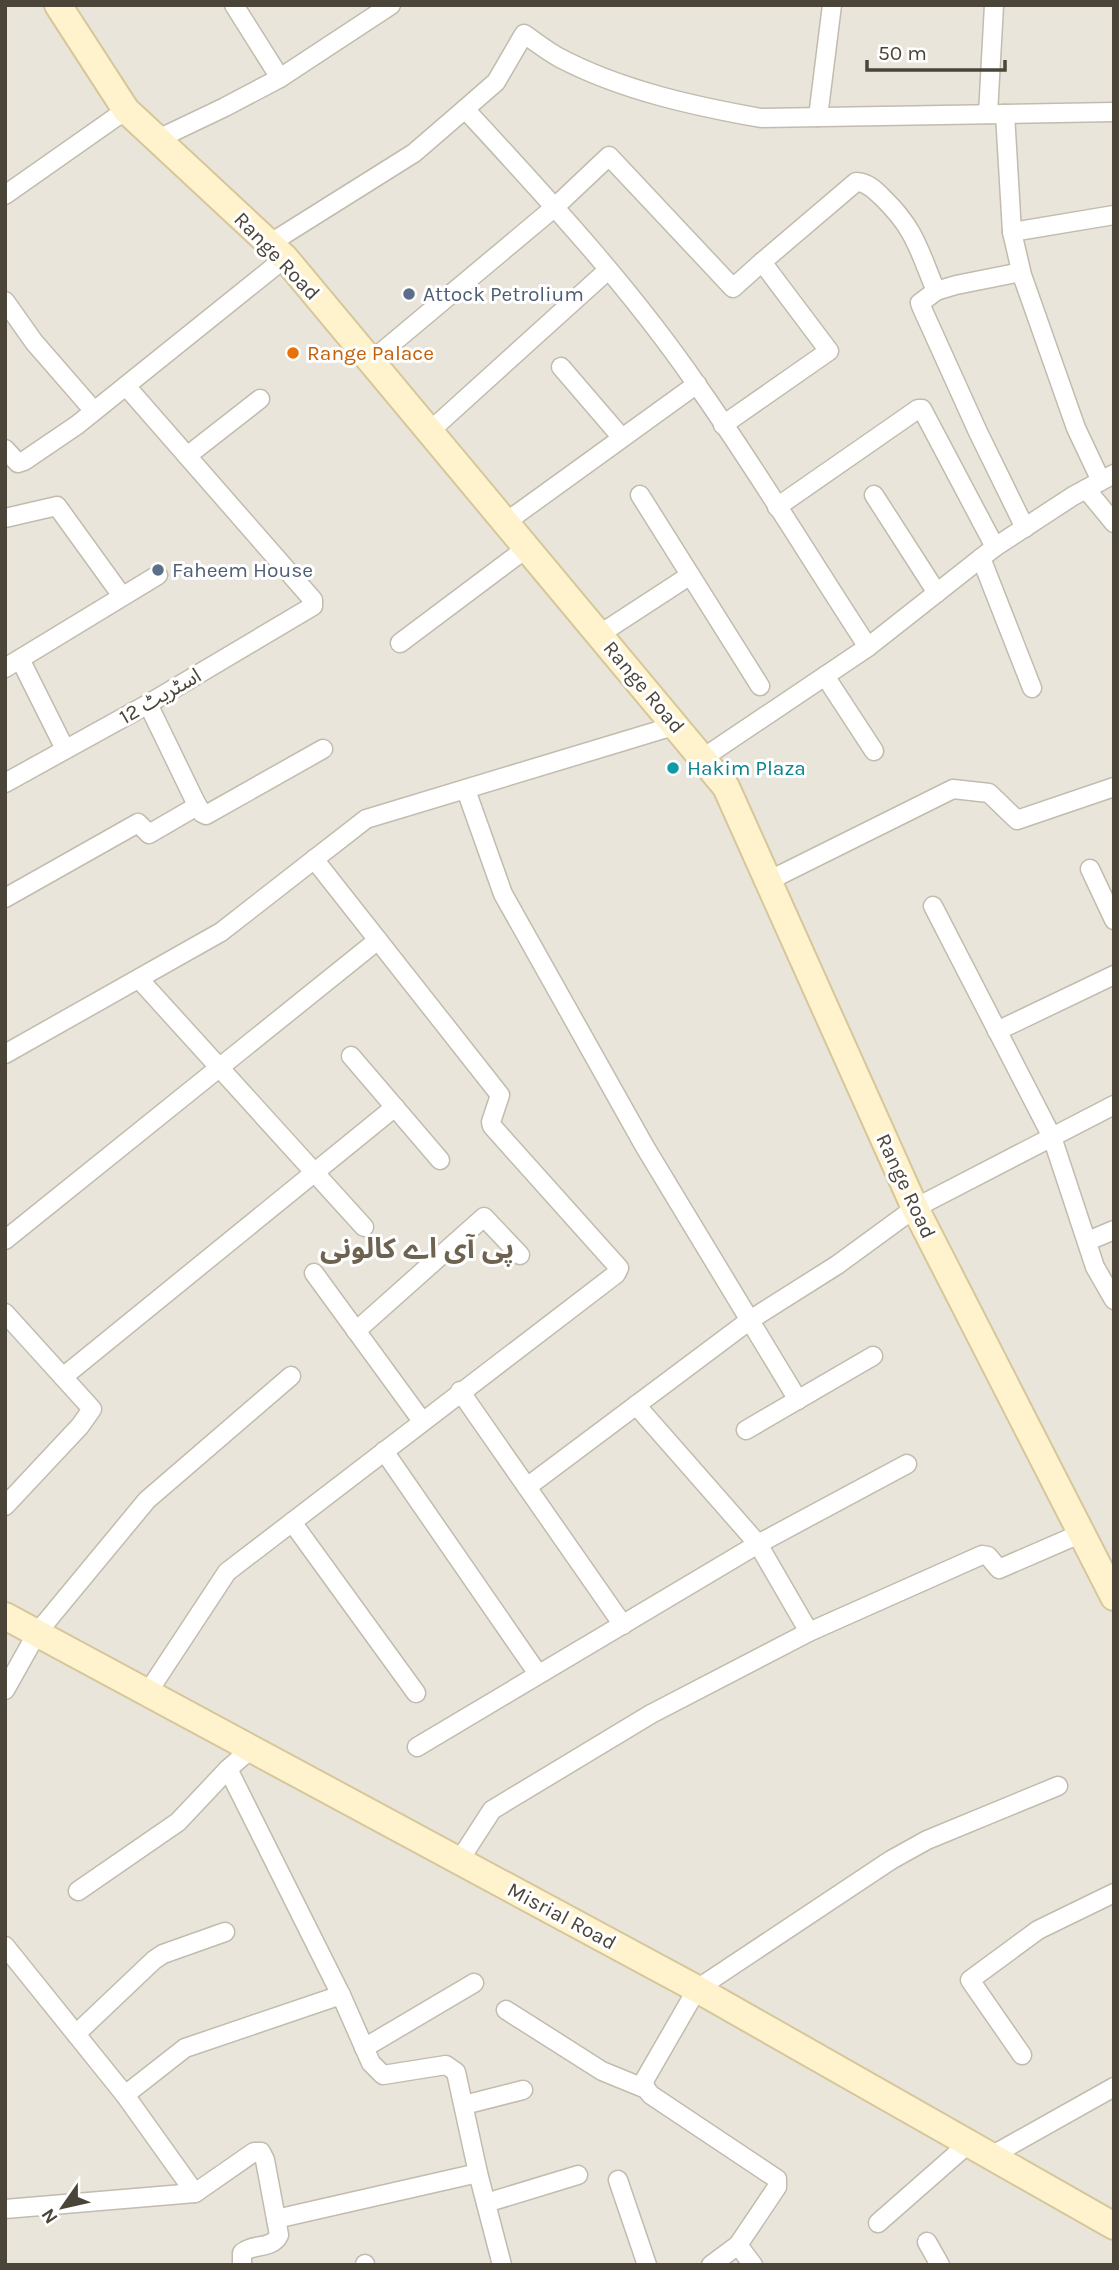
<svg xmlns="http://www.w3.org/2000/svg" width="1119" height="2270" font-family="Karla,'Noto Sans Arabic',sans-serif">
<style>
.residential{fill:#eae5da}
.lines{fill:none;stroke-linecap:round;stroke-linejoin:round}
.street-casing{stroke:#c2bbae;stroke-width:21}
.secondary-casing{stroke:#d6c79b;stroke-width:30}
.street{stroke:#fff;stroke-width:18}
.secondary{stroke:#fff3cd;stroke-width:26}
.service-dot{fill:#5c6f8a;stroke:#fff;stroke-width:2.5}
.food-dot{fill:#e8710a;stroke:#fff;stroke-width:2.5}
.culture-dot{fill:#0f9aa8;stroke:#fff;stroke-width:2.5}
.labels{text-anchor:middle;stroke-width:6;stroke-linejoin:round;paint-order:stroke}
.street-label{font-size:21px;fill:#4b4439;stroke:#fff}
.service-label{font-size:21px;fill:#4e5e75;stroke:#fff;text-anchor:start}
.food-label{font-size:21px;fill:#c56008;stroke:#fff;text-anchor:start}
.culture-label{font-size:21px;fill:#0d838f;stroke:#fff;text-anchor:start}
.district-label{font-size:28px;font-weight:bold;fill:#6e6250;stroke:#fff}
</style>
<rect width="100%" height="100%" fill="#f6f3ec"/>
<rect class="residential" x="5" y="5" width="1109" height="2260"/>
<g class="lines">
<g class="street-casing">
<g id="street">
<path d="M234 5 280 78"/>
<path d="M465 109 496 82 524 34C536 42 547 51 560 58 621 90 693 106 761 118L1114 112"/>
<path d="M988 114 994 5"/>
<path d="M1005 114 1012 232 1022 275 1076 428 1101 481"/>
<path d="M818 117 832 5"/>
<path d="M158 139 225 107 280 78 391 5"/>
<path d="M5 195 126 110"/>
<path d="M1012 232 1114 215"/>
<path d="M269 244 414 153 465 109C546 197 629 286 697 385 757 470 811 560 868 647"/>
<path d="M762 262 856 182C867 182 875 190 883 198 916 230 919 251 936 291L956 285 1021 272"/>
<path d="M936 291 920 303 921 306 978 432 1025 528"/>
<path d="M5 301 34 342 94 411"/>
<path d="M371 361 555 207 609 156 733 288 762 262 829 351 723 425"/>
<path d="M561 367 622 438"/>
<path d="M430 431 608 270"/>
<path d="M5 449 18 463 24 461 77 425 285 258"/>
<path d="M187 456 260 399"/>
<path d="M1086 489 1114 523"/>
<path d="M640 495 760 686"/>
<path d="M874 495 937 593"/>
<path d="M777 507 918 409H922L995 547"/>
<path d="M5 518 57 506 122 596"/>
<path d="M506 522 697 384"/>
<path d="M981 558 1032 688"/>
<path d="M600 634 689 576"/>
<path d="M400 643 528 547"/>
<path d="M20 659 65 749"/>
<path d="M5 668 158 575"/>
<path d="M825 676 874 751"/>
<path d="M148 704 196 803 202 813 206 815 323 749"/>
<path d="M703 758 868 647 995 547 1073 496 1114 474"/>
<path d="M5 783 148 704 313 606V600L126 386"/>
<path d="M466 790 503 894 645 1147 798 1400"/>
<path d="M1090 869 1114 920"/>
<path d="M770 880 953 789 989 793 1017 820 1114 787"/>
<path d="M5 898 138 823 149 834 192 809 196 803"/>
<path d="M933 906 1052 1137 1095 1267 1114 1300"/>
<path d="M139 979 364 1227"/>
<path d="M997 1031 1114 975"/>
<path d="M5 1054 221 932 366 819 677 725"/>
<path d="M351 1056 440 1160"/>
<path d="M5 1240 378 940"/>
<path d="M1088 1241 1114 1230"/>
<path d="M314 1273 422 1421"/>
<path d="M5 1313 92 1409 80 1426 5 1506"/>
<path d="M356 1331 484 1217 520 1255"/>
<path d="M63 1377 395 1107"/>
<path d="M460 1391 623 1625"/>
<path d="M636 1405 758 1544 809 1632"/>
<path d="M746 1430 873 1356"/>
<path d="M384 1451 538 1674"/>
<path d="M527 1487 750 1320 837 1265 915 1208 1114 1105"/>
<path d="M292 1522 416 1693"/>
<path d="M5 1690 37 1633 147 1500 291 1376"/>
<path d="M148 1692 227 1572 616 1274 619 1268 492 1126 491 1122 500 1095 314 859"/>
<path d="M417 1747 758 1544 907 1464"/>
<path d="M459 1861 492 1810 651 1714 809 1632 982 1555 988 1556 999 1569 1082 1533"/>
<path d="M78 1891 178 1822 228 1769"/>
<path d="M5 1946 125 2095 195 2193"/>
<path d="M341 1995 371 2063 383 2075 446 2065 456 2072 478 2173 502 2265"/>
<path d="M506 2010 602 2071 646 2089 651 2095 777 2179V2187L738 2245 711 2265"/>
<path d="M76 2034 154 1960 163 1954 225 1932"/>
<path d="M364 2048 474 1983"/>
<path d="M1022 2055 970 1980 1038 1930 1114 1893"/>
<path d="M646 2089 644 2081 697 1989 891 1860 927 1840 1058 1786"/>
<path d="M125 2095 185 2048 341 1995 228 1769 251 1749"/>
<path d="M464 2105 523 2090"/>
<path d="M991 2156 1114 2087"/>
<path d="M618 2180 647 2265"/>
<path d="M486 2203 578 2175"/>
<path d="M5 2209 195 2193 254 2152H261L265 2160 279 2235C272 2250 253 2243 242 2253V2265"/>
<path d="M276 2219 478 2173"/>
<path d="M878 2223 968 2144"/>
<path d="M927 2242 940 2265"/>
<path d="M738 2245 753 2265"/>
<path d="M365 2264V2265"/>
</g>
</g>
<g class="secondary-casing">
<g id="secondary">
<path d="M58 5 126 110 285 258 726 787 915 1208 1114 1597"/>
<path d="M5 1616 697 1989 1114 2226"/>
</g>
</g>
<use href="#street" class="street"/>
<use href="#secondary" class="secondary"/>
</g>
<g class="service-dot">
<circle cx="409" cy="294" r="7"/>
<circle cx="158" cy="570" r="7"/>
</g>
<circle class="food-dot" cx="293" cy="353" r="7"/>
<circle class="culture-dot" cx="673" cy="768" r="7"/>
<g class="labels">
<g class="street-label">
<text transform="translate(277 256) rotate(46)" y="7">Range Road</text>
<text transform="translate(644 687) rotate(50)" y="7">Range Road</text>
<text transform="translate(160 696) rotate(-30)" y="7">اسٹریٹ 12</text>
<text transform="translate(906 1186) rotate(65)" y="7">Range Road</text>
<text transform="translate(562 1916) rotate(28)" y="7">Misrial Road</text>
</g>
<g class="service-label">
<text x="423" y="301">Attock Petrolium</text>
<text x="172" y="577">Faheem House</text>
</g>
<g class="food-label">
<text x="307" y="360">Range Palace</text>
</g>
<g class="culture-label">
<text x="687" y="775">Hakim Plaza</text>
</g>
<g class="district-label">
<text x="417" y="1258">پی آی اے کالونی</text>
</g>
</g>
<rect width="1119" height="2270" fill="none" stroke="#4b4439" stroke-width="14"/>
<g transform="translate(63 2207) rotate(236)" stroke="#ffffff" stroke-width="5" paint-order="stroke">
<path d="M0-5L12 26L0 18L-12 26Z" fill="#4b4439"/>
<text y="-10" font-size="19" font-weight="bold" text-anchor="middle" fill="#4b4439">N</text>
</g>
<path d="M867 60v10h138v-10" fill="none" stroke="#4b4439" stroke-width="3.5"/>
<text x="878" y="60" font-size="21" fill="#4b4439" stroke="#ffffff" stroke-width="5" paint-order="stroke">50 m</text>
</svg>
